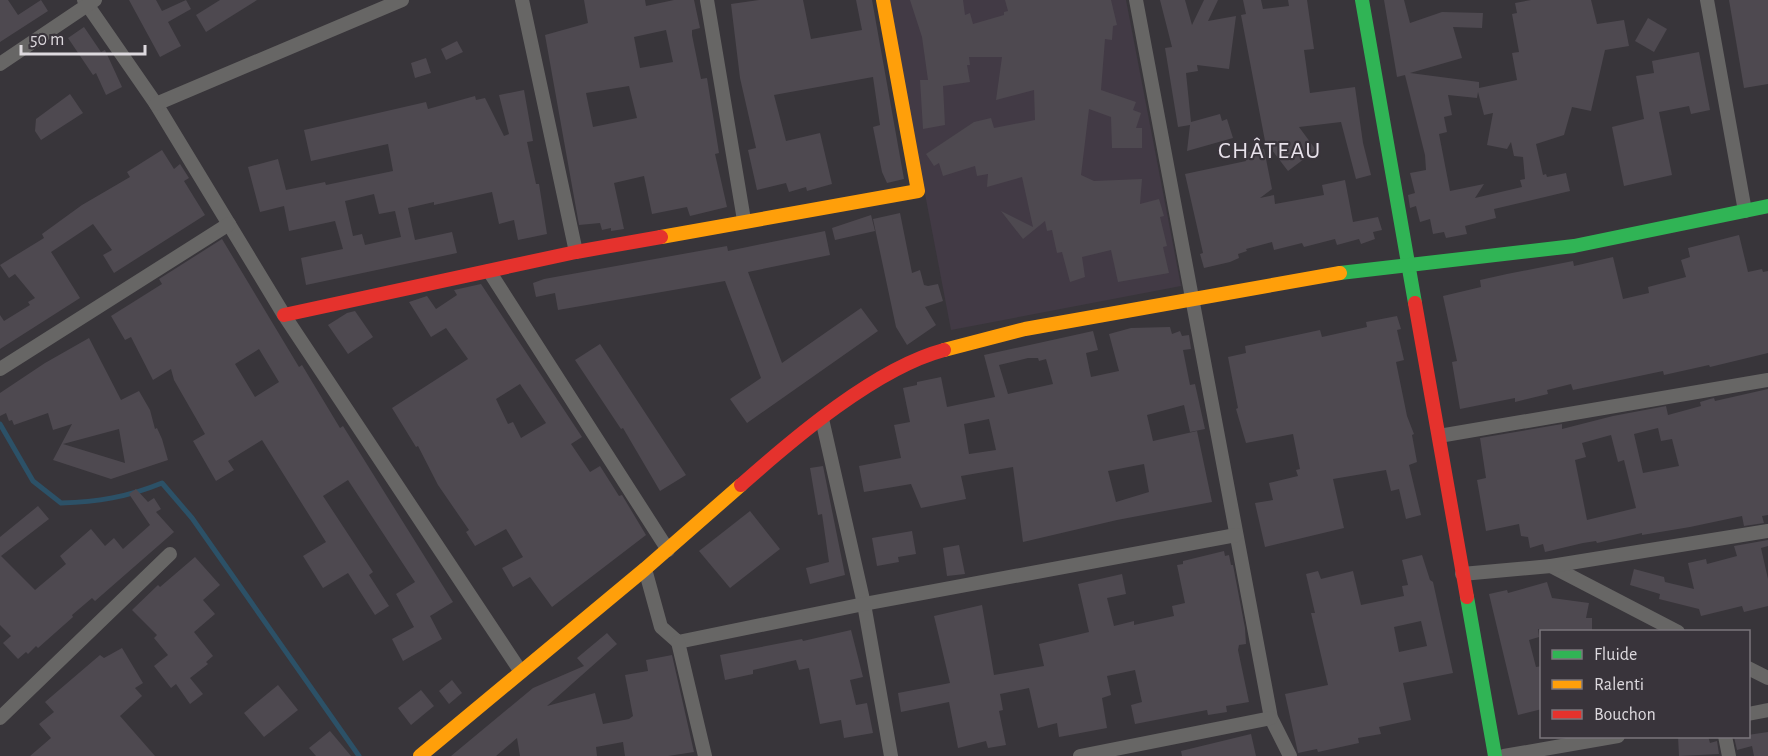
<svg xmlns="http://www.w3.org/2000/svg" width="1768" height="756" font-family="'Alegreya Sans',sans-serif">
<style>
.built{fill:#423a45}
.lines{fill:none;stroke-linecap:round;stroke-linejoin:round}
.stream{stroke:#2c5167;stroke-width:5}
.building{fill:#4e4950;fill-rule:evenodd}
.street{stroke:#676665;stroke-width:14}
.fast{stroke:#30b455;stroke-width:14}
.slow{stroke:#ff9f0a;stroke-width:14}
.jam{stroke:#e5322d;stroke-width:14}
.labels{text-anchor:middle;stroke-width:4.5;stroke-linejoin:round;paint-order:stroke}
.quarter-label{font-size:24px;letter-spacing:1.5px;fill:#e8e2eb;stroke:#39343b}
</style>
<rect width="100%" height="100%" fill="#38353a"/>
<path class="built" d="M888 0H1126L1181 286 951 330Z"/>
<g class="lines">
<path class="stream" d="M0 424 33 481 61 503C97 502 128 497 162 483L192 518 359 756"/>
</g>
<g class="building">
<path d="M0 0H8L18 15 41 0 48 11 0 42Z"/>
<path d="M129 0H156L162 11 186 0 191 9 168 22 181 46 160 57Z"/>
<path d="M220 0H257L206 32 196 15Z"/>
<path d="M584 0H645L646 6 674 0H694L700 28 692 30V35L701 79 707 78 719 153 715 154 727 207 690 216 687 207 652 214 644 176 614 183 624 229 611 231V228L602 230 600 223 579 225 545 35 588 23ZM666 30 673 62 640 68 634 37ZM629 86 637 118 593 127 586 93Z"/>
<path d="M759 0H803L811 39 862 30 856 0H872L904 179 887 183 882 172 873 127 880 125 873 77 774 95 786 141 820 133 832 184 807 191 806 187 789 192 786 183 757 190 748 150 756 148 740 78 731 4Z"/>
<path d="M910 0H963L965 15 970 13 973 24 1004 15V12L1008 11 1005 0H1111L1117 25 1113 26 1112 40 1105 39 1101 90 1136 102 1133 110 1141 113 1136 128H1142V148H1112L1111 117 1089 109 1081 175 1094 181 1142 179 1140 204 1159 199 1164 216 1160 217 1167 246 1163 247 1169 273 1118 282 1111 250 1082 257 1085 277 1070 282 1062 252 1057 253 1052 230 1047 231 1045 221 1023 239 1001 211 1033 227 1022 177 987 187 988 174 977 176 975 166 943 176 939 163 934 166 926 154 974 122 991 118 994 128 1035 120 1034 90 996 100 1002 57H969L970 65H967L970 82 943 86 945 125 923 129 920 80H928L922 37Z"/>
<path d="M1160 0H1185L1192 25 1204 0H1218L1208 21 1236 16 1229 69 1197 65 1198 71 1186 73 1191 122 1220 114 1222 121 1227 119 1233 138 1187 151 1190 125 1178 127 1165 48 1172 47Z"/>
<path d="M1243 0H1261L1263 9 1289 6 1288 0H1307L1314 49 1304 50 1310 93 1355 87 1363 143 1371 175 1356 179 1341 122 1299 127 1316 150 1288 171 1265 141 1241 15 1246 14Z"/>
<path d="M1384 0H1404L1410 23 1442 12 1483 13 1482 28 1453 27 1462 58 1410 73 1479 82V88L1517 80 1512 53 1519 52 1512 14 1517 13 1515 3 1531 0H1591L1597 24 1624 20 1629 46 1605 50 1591 111 1572 107 1564 135 1536 144 1543 175 1546 174 1547 177 1566 173 1570 191 1494 209 1496 218 1465 226 1467 234 1446 238 1444 232 1433 234 1430 219 1420 222 1416 206 1410 208 1408 195 1415 193 1410 173 1426 170 1425 155 1405 75 1397 77ZM1478 92 1484 115 1493 113 1487 145 1507 149 1511 142 1514 156 1523 157 1525 179 1520 180 1522 187 1475 198 1484 184 1450 191 1439 134 1447 132 1444 117 1452 115 1448 95 1477 98Z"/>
<path d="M1729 0H1768V84L1744 88Z"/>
<path d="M1648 18 1667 29 1654 52 1635 41Z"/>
<path d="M84 27 101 52 105 50 122 87 106 95 96 73 93 75 68 38Z"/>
<path d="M457 41 463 52 446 60 441 49Z"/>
<path d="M1699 52 1710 110 1691 114 1689 106 1659 112 1672 175 1624 186 1612 127 1644 119 1636 76 1654 73 1652 61Z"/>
<path d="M426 58 431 73 415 78 411 63Z"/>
<path d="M524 90 533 141 527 142 536 184H539L547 234 518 240 514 220 499 224 492 192 434 205V202L408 208 415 240 452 232 457 253 306 285 301 258 343 249 335 221 289 231 284 206 260 212 248 167 278 159 286 190 325 182 326 185 393 171 388 144 311 161 304 130 426 102 428 109 475 96 476 100 485 98 504 136 509 134 499 95ZM374 194 379 214 395 211 401 237 365 245 362 234 353 236 345 201Z"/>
<path d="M70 94 83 113 41 140 35 131 36 119Z"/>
<path d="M1264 149 1272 189 1260 198 1274 195 1275 204 1324 195 1322 185 1345 180 1353 222 1378 217 1382 230 1373 232 1375 239 1361 244 1359 239 1337 245 1335 239 1304 247 1302 243 1274 250 1272 242 1246 249 1247 251 1238 254 1239 258 1230 262 1204 268 1200 254 1203 253 1185 174 1246 161 1244 153Z"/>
<path d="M162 150 174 169 180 164 189 178 184 181 205 215 114 273 103 255 112 250 93 224 51 252 80 298 0 349V315L4 321 30 305 28 302 35 298 15 274 9 278 0 265 44 238 42 234 82 205 130 177 127 172Z"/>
<path d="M900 213 912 273 920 270 924 285 928 286 938 284 943 301 925 307 936 325 907 345 896 327 873 219Z"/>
<path d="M871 215 875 231 835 240 832 228Z"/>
<path d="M825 231 830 255 748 272 782 363 861 308 878 331 747 423 730 399 761 378 725 281 558 310 555 293 536 297 533 283 544 279 727 246 728 251Z"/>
<path d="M1739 235 1748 272 1762 269 1763 272 1768 271V353L1710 367 1709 365 1664 375 1663 371 1573 390 1571 384 1547 390 1548 394 1515 402V398L1460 409 1452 362 1457 361 1443 296 1481 287 1480 280 1507 274 1573 261 1574 266 1613 257 1623 299 1649 293 1648 287 1686 277 1681 260 1690 257 1688 248Z"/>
<path d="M222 239 299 367 302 365 340 428 343 426 453 602 430 616 442 639 403 661 392 639 414 627 396 594 415 582 348 480 323 496 373 572 369 575 389 606 375 615 348 573 323 588 303 556 326 542 262 440 228 461 234 470 216 481 193 441 205 434 174 380 171 369 153 380 131 337 125 340 111 316 162 284 159 279ZM259 349 279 382 255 397 235 364Z"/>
<path d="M481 284 582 437 571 444 590 472 600 466 619 496 622 495 646 535 552 607 530 577 513 587 502 568 523 557 506 529 475 546 466 532 469 530 438 485 418 446 416 447 392 408 468 359 446 328 431 337 409 302 427 296 436 309 457 295 454 290ZM520 384 546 423 521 438 513 422 508 424 496 399Z"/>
<path d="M355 311 373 337 348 354 328 325 347 313Z"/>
<path d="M1397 316 1401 329 1397 330 1404 360 1396 362 1407 416 1414 434 1412 435 1417 462 1409 465 1421 515 1406 519 1399 489 1391 491 1386 470 1333 479 1344 528 1265 547 1255 503 1273 500 1269 483 1298 476 1296 470 1300 469 1293 434 1246 443 1236 409 1238 408 1228 357 1246 353 1245 346 1320 330 1322 337 1367 327 1366 322Z"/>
<path d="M1170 327 1172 334 1180 331 1182 336 1189 335 1191 349 1183 350 1190 385 1195 384 1205 429 1190 432 1184 405 1147 415 1153 441 1197 431 1212 502 1117 520 1023 542 1013 467 961 476 966 499 921 508 911 484 864 492 859 466 901 458 894 425 910 422 903 388 917 385V382L941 377 947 407 995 397 984 355 1093 331 1098 350 1086 353 1091 377 1119 371 1109 334 1131 328ZM1028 358H1038L1039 361 1046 359 1053 384 1008 394 999 365ZM989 419 996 450 969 454 964 424ZM1144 464 1149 492 1116 502 1108 471Z"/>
<path d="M89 338 121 400 139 391 150 410 155 429 157 428 162 439 168 460 111 479 53 460 72 424 53 430 48 413 14 425 12 420 9 421 6 413 0 416V393L45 363ZM119 429 125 463 63 444Z"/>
<path d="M600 344 686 475 660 491 623 428 621 429 575 360Z"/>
<path d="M1768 389V515L1762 516 1764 523 1744 526 1742 516 1690 527 1642 535V533L1597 543 1596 541 1583 543 1545 552 1543 544 1530 548 1528 537 1521 536 1519 524 1486 531 1477 480 1486 478 1480 438 1562 424V429L1613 416 1666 406 1668 415 1701 406 1700 402 1710 399 1714 398 1715 401ZM1658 428 1661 441 1672 439 1679 466 1643 473 1634 434ZM1611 435 1618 462 1624 460 1636 508 1587 520 1575 460 1586 457 1582 443Z"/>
<path d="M823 466 845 575 810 584 806 568 829 562 822 514 818 515 810 468Z"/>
<path d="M136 489 148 502 154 498 161 509 156 512 174 532 95 601 92 598 72 615 73 617 38 648 36 646 28 654 26 652 18 659 3 643 11 636 0 625V537L38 506 49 519 1 556 35 590 66 564 60 556 91 529 105 546 114 538 123 549 150 525 129 494Z"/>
<path d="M750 511 780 549 730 588 699 551Z"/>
<path d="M912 531 916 554 898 557 899 562 877 566 872 538Z"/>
<path d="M1768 540V546L1761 548 1768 579V606L1744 612 1742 606 1701 616 1699 609 1659 599 1660 594 1630 585 1634 569 1664 577 1665 582 1694 589 1688 563 1706 559 1707 564 1737 556 1734 546Z"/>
<path d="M959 545 965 574 947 576 943 548Z"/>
<path d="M1224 551 1225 556 1229 555 1231 565H1233L1245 628 1246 644 1239 645 1238 650 1249 702 1226 706 1227 712 1208 715 1207 710 1135 724 1131 705 1142 702 1135 670 1107 676 1111 695 1102 698 1107 728 1059 737 1057 723 1038 728 1029 688 1000 694 1003 710 999 711 1006 745 988 748 986 741 958 748 949 702 901 712 898 693 950 683 934 616 982 605 994 675 1044 666 1039 644 1089 632 1078 584 1122 574 1126 594 1107 598 1114 626 1134 621V625L1174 616 1172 606 1185 603 1177 565 1183 564V561Z"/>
<path d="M1422 555 1430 580 1433 582 1453 673 1403 683 1411 720 1379 727 1381 734 1358 738 1359 743 1318 752 1317 749 1298 753 1285 694 1328 685 1311 613H1315L1306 574 1318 571 1321 579 1353 571 1361 605 1404 596 1402 586 1408 585 1402 560ZM1421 621 1427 646 1399 652 1394 627Z"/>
<path d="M195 557 220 585 203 600 215 614 194 632 213 656 206 662 208 664 190 678 203 694 190 704 176 684 171 688 154 666 168 655 154 638 157 635 132 610 158 585 160 587Z"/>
<path d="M1547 582 1552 598 1589 603 1586 618H1592V632L1538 629 1539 637 1529 640 1536 667 1542 666V709L1518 715 1489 594 1507 590 1508 593Z"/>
<path d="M851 630 863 677 850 680 856 705 867 703 873 733 844 738 841 720 820 724 809 668 799 670 796 660 753 670V674L725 680 720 655 802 639 803 641Z"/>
<path d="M607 633 617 644 547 706 595 693 603 724 629 719 633 716 625 675 648 671 646 660 672 655 694 752 668 756H625L623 742 596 747 597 756H520L517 738 496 756H451L533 688 584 666 577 658Z"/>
<path d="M122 648 143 683 135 688 142 696 120 716 155 756H30L51 738 39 724 54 712 45 702 100 655 104 658Z"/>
<path d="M452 680 462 693 449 704 439 691Z"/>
<path d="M278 685 298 710 264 737 244 713Z"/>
<path d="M421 690 434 706 411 725 398 708Z"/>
<path d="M330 731 351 756H316L309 748Z"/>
<path d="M1768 732V756H1754L1752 746 1737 750 1734 737Z"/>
<path d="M1251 734 1256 756H1182L1181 751Z"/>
<path d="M1678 736H1708L1710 743 1717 741 1719 754 1679 756Z"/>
</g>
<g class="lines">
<g class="street">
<path d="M84 0 156 104 284 315 521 672"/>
<path d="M522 0 576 252"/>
<path d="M707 0 744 220"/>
<path d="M1136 0 1271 718 1290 756"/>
<path d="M1707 0 1745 211"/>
<path d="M0 64 95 0"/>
<path d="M156 104 402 0"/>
<path d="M489 271 668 550"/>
<path d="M0 369 229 224"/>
<path d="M822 419 864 604 891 756"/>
<path d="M1439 436 1768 380"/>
<path d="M1551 566 1678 632"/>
<path d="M645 569 661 627 678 642 864 604 1236 535"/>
<path d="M1462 574 1551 566 1768 531"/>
<path d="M678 642 705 756"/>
<path d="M1748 668 1768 678"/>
<path d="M1748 714 1768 710"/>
<path d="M0 718 170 554"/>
<path d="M1725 736 1729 756"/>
<path d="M1080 756 1271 718"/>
<path d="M1504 756 1618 736"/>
</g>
<g class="fast">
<path d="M1362 0 1415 303"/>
<path d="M1340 273 1574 246 1768 206"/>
<path d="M1467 597 1495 756"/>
</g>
<g class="slow">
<path d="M661 237 918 191 883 0"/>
<path d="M944 350 1025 329 1340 273"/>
<path d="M420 756 645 569 741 485"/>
</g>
<g class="jam">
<path d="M1415 303 1467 597"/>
<path d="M284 315 576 252 661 237"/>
<path d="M741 485C794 438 876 368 944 350"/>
</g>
</g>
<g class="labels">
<g class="quarter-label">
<text x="1270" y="158">CHÂTEAU</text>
</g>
</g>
<rect x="1540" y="630" width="210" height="108" fill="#39343b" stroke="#7b767c" stroke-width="1.5"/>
<rect x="1552" y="650" width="30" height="9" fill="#30b455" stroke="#7b767c" stroke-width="1.5"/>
<text x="1594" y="660" font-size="18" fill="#ddd9de">Fluide</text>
<rect x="1552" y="680" width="30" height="9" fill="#ff9f0a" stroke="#7b767c" stroke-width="1.5"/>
<text x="1594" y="690" font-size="18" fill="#ddd9de">Ralenti</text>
<rect x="1552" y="710" width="30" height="9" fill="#e5322d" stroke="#7b767c" stroke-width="1.5"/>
<text x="1594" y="720" font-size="18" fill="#ddd9de">Bouchon</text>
<path d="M21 45v9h124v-9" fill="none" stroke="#ddd9de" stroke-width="3"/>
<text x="30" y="45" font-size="18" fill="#ddd9de" stroke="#39343b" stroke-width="4.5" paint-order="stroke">50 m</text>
</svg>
